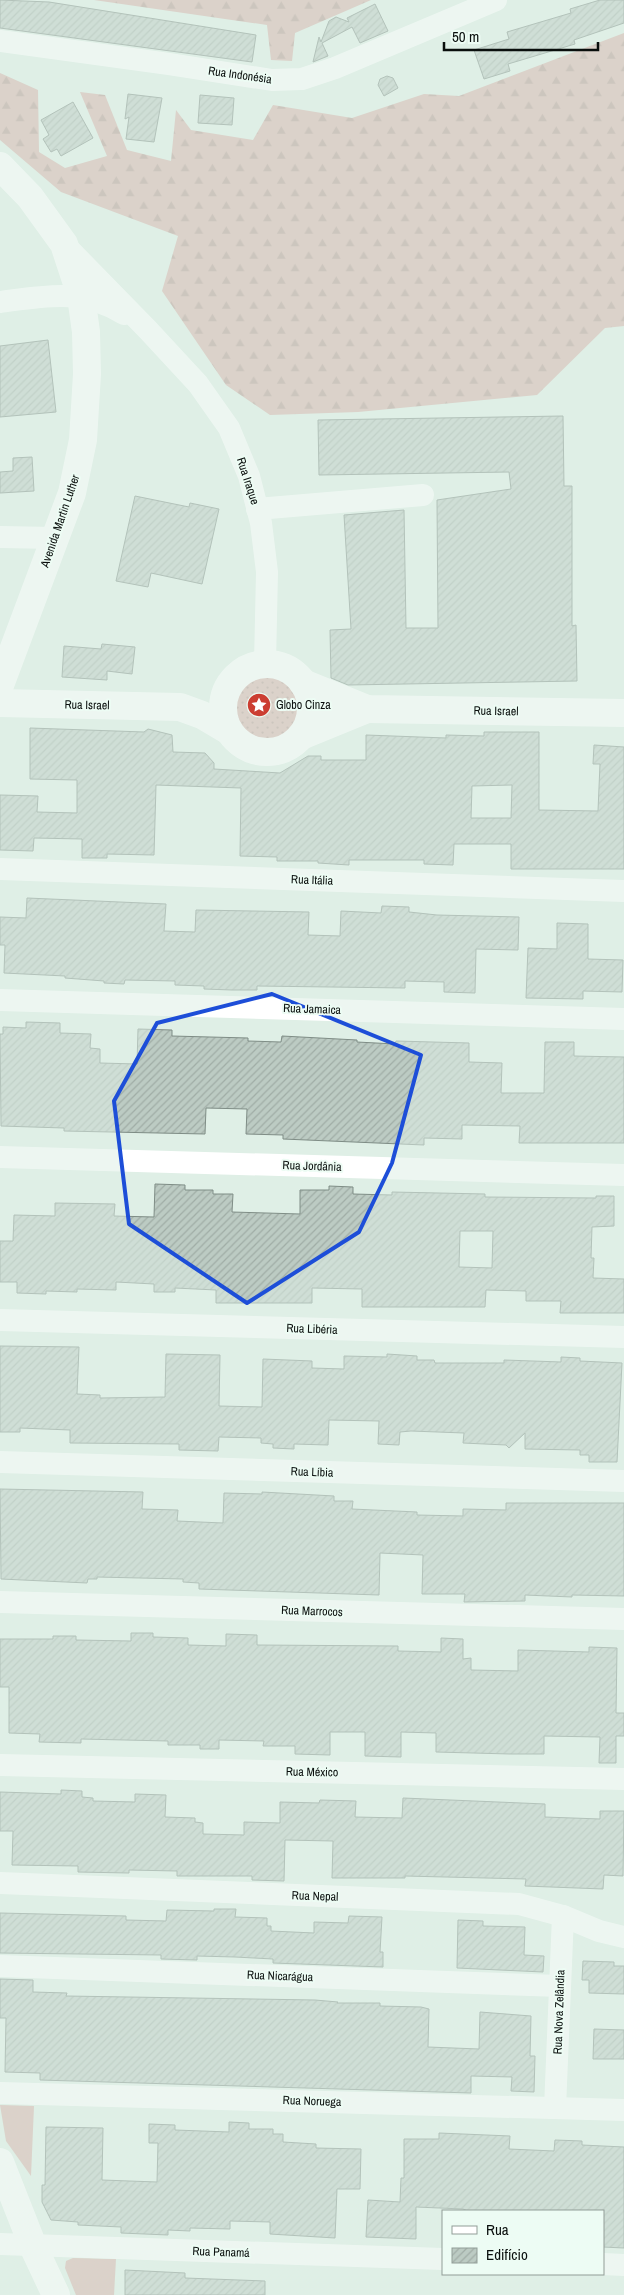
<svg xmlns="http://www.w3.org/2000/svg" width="624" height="2295" font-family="'Archivo Narrow',sans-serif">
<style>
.grass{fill:#d7afa8}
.forest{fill:url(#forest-firs)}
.park{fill:url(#park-dots)}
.building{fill:url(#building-hatch);stroke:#7f8d86;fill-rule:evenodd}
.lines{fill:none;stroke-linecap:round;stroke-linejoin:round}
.street{stroke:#fff;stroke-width:22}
.secondary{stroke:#fff;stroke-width:28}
.primary{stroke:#fff;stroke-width:28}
.marked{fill:none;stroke:#1d4ed8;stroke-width:4;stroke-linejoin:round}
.labels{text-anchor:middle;stroke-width:4;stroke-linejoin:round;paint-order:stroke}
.street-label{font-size:12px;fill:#090e0c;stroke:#edfcf4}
.poi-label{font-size:12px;fill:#090e0c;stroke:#edfcf4;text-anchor:start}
</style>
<defs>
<pattern id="forest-firs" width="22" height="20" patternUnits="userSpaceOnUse" patternTransform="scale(1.25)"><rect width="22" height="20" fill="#d7afa8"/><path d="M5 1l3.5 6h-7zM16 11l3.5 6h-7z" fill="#b7958f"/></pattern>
<pattern id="park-dots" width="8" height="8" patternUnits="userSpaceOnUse" patternTransform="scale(1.25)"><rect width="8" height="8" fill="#d7afa8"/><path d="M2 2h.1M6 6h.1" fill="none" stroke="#b7958f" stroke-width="1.8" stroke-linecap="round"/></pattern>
<pattern id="building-hatch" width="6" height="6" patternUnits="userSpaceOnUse" patternTransform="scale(1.25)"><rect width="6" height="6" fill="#bccbc3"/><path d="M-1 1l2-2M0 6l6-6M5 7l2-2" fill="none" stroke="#a0ada6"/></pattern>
</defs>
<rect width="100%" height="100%" fill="#dfefe6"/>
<g class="grass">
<path d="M0 2105 34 2106 31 2176 6 2141Z"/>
<path d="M73 2258 116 2259 114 2295H76L65 2268 66 2261Z"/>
</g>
<g class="forest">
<path d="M94 0H371L295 33 292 61 271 60 267 25Z"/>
<path d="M624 33V326L605 328 537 395 358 412 270 415 226 385 162 291 178 236 61 192 0 140V73L38 90 39 152 65 168 107 156 80 92 105 95 127 150 171 161 176 110 191 130 253 140 273 105 352 118 424 94 459 96Z"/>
</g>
<circle class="park" cx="265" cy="710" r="35"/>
<g class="building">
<path d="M0 0 49 2 256 35 252 62 0 28Z"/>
<path d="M600 0H624V23L574 40 575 44 508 64 510 71 484 79 474 50 509 39 507 32 571 13 570 9Z"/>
<path d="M375 4 388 31 360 43 352 27 322 43 328 56 313 62 319 37 321 42 329 21 336 17 349 22 347 18Z"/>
<path d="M387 76 393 78 398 88 384 96 378 85 380 79Z"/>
<path d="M128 94 162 98 154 142 126 139 129 117 125 119Z"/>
<path d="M200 95 234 98 232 125 198 123Z"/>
<path d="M73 102 93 138 61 156 57 149 51 152 43 139 49 135 41 120Z"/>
<path d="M48 340 56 412 0 417V346Z"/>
<path d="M563 416 564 486H572V626L576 625 577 681 348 685 331 678 330 630 351 629 344 515 404 510 406 628H438L437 500 511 489 509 472 319 475 318 420Z"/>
<path d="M32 457 34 491 0 493V472L13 471V458Z"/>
<path d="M135 496 189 507 190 503 219 509 202 584 151 573 148 587 116 581Z"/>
<path d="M102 644 135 647 132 674 107 671V680L62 677 64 646 101 649Z"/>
<path d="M30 728 144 732 148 729 172 735 173 752 205 753 214 763V769L280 773 308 756H321V760H366V735L446 738V735L484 736V732H539V810L598 811 600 764H593L594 745 624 747V869H511V844H454L453 865 424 864V860H349V865L318 863V861H277V857L240 856 241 788 156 785 154 855 107 854V858H82V839L34 838 33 851 0 850V795L38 796 37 812 77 813V780L30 779ZM512 785 511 818H471L472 786Z"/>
<path d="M27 898 166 904 164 931 195 932 196 910 309 912 308 935 340 936 341 911 381 913 382 906 409 907V912L437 915 519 917 518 950 476 949 475 993 444 992V982L405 981V988L257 986V990H232L204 989V986L175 985V981L125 980 124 984 104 983V981L65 978V976L4 973 5 945H0V917L26 918Z"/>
<path d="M557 923 588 924V959L623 960 622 992 583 991V999L526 998 528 948 557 949Z"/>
<path d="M26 1022 60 1023V1033L91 1034 90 1048 100 1049V1063L137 1064 138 1029 172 1030V1036L248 1038V1041L281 1042 282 1036 357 1040V1042L395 1044 396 1041 469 1043V1062L502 1063 501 1093H544L545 1042H574V1056L624 1057V1143H519L520 1126 462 1125V1139L424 1138V1145L283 1139V1135L246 1134 247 1109 206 1108 205 1134 64 1131V1128L1 1126 0 1034H3V1027L26 1028Z"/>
<path d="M155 1184 185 1185V1190H213V1194H233L232 1212 300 1214V1190H329V1186L353 1187V1194L392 1195V1192L485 1194V1197L596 1198V1196H614V1226L592 1227 591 1258H594L593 1278 624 1279V1313H560L561 1301H526V1291L486 1290 485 1307H362V1289L312 1288V1303H216V1290L175 1288V1292H154V1284L116 1282V1290L77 1289V1292L46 1291V1294L17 1293V1282H0V1241H13L14 1215 55 1216V1203L115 1204 114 1216 154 1217ZM460 1231H493L492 1268 459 1267Z"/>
<path d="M0 1346 79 1347 77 1394 100 1395V1398L165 1397 166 1354 220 1355 219 1406 262 1407 263 1359 312 1361V1368L344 1369V1356L387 1357V1354L417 1356V1360H434L435 1363H504V1360L561 1362V1357L580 1358V1361L622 1363 617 1462H589V1455H580V1450L525 1449V1433L509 1448 506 1445 463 1443 464 1433 411 1431 400 1432 399 1445 378 1444 379 1421 329 1420 328 1445 294 1444V1449L273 1448V1444L261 1443V1438L219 1437 218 1451 179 1450V1444L70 1443V1430L20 1428V1432H0Z"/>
<path d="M0 1489 143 1492 142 1509 178 1510 177 1521 223 1523 224 1493 262 1494V1492L334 1496V1501H353L352 1509 417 1512V1515L463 1516V1509L506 1510V1503H624V1596L572 1595V1597L525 1595V1601L464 1602 465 1594H422L423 1555 380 1553 379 1595 199 1589V1583L183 1582V1579L97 1577V1579H88L87 1583 1 1579Z"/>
<path d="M131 1633H153V1637L188 1638V1645L226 1646V1634L257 1635V1645L398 1646V1651L441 1652V1638L463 1639V1659L471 1658V1670L518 1671V1650L589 1652V1647L617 1648 616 1713H624V1736H616V1763H599L600 1737 544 1736V1754H510L436 1752V1733L401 1732V1757L365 1756V1732H330V1755L295 1754V1746H263L264 1741 219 1740V1749H200V1745H168V1741L81 1739V1743L39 1742 40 1734 9 1733V1687H0V1639H53V1636H76V1640L131 1641Z"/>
<path d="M61 1790 82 1791V1797L93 1798V1801L135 1802V1794L166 1795 165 1817 195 1818V1822L203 1823V1834L244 1835V1822L280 1823V1802L319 1803 320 1800 356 1801 355 1817 402 1818 403 1798 545 1804V1817L600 1819V1811H624L623 1876 604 1875 603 1889 525 1886 526 1879 405 1876V1878H332L333 1841 285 1840 284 1881 252 1880V1876H177V1871L129 1870V1873L78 1872V1866L12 1865 13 1831H0V1792L61 1794Z"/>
<path d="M214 1909H236L235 1917 267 1918V1926H271V1931L314 1933V1922L348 1923 349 1916 382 1917 380 1952H383V1967L273 1963V1959L235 1957 197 1956V1960L161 1959V1955L0 1953V1913L126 1916V1920L166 1921 167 1910 214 1911Z"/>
<path d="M458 1920 483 1921V1926L525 1927 524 1955 544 1956 543 1972 457 1968Z"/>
<path d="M583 1961 614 1962V1966H624V1994L589 1993V1980H582Z"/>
<path d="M0 1979 33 1980V1992L67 1993 66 1996 315 2000 338 2002 337 2003H380V2006L421 2007 429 2009 428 2047 479 2049 480 2012 531 2016 530 2056H535L534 2092 511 2091 512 2077 471 2076V2093L40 2080V2073L5 2072 6 2018H0Z"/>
<path d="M594 2029 624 2030V2059H593Z"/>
<path d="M229 2122 249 2123V2129H273V2134H283V2142L316 2144V2148L361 2149 360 2189H337L335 2238 270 2234V2222L230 2221V2229L190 2228V2231L168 2230V2235L121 2233V2227L78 2225V2222L51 2220 42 2202V2185H45L46 2127 103 2128 102 2180 157 2182 158 2143H149V2124L175 2125V2130L229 2132Z"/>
<path d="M439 2133 510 2136 509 2149 554 2151 555 2140 582 2141V2145L624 2147V2248L603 2247V2211H468L463 2209 416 2207V2239L366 2237 368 2200 400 2202 401 2178H404V2139H439Z"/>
<path d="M125 2270 185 2273V2278L265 2281V2295H125Z"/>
</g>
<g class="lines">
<g class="street">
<path d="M0 41 169 64 272 80 302 79 335 68 496 0"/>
<path d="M64 244 148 330 198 384 229 428 249 476 261 523 267 572 265 663"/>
<path d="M0 302C46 296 83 288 124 314"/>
<path d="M257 509 423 495"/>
<path d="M0 537 55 538"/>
<path d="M0 869 624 891"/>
<path d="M0 1000 624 1019"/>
<path d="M0 1157 624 1175"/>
<path d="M0 1320 624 1337"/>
<path d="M0 1462 624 1481"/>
<path d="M0 1602 624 1619"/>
<path d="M0 1765 624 1779"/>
<path d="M0 1883 519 1904 563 1916 599 1931 624 1937"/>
<path d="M0 1966 560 1986"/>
<path d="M0 2093 624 2110"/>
<path d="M555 2108 563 1916"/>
<path d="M0 2244 443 2259"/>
<path d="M603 2264 624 2265"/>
</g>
<g class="secondary">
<circle cx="267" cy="708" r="44"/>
<path d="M303 683 367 709 624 713"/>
<path d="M0 703 180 707 202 715 229 731"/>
<path d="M301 736 367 709"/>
</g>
<g class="primary">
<path d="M0 166 30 197 64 244 81 296 86 332 87 374 83 440 72 493 0 685"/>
<path d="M0 2162 33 2246 56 2295"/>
</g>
</g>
<path d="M0 0H624V2295H0ZM272 994 421 1055 392 1163 359 1232 247 1303 129 1224 114 1101 157 1023Z" fill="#dfefe6" fill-opacity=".55" fill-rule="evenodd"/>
<path class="marked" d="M272 994 421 1055 392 1163 359 1232 247 1303 129 1224 114 1101 157 1023Z"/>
<defs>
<g id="sight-disc" transform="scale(1.25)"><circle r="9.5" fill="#cc3e32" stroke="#edfcf4"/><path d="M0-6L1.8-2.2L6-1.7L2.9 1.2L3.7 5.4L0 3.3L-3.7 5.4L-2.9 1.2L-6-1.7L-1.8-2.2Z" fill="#fff"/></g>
</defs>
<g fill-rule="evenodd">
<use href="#sight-disc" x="259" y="705"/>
</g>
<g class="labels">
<g class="street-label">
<text transform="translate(240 75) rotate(8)" y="4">Rua Indonésia</text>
<text transform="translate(248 481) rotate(72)" y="4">Rua Iraque</text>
<text transform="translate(60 521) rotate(-71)" y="4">Avenida Martin Luther</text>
<text transform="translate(87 705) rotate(1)" y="4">Rua Israel</text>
<text transform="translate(496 711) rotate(1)" y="4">Rua Israel</text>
<text transform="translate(312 880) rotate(2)" y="4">Rua Itália</text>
<text transform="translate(312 1009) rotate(2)" y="4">Rua Jamaica</text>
<text transform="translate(312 1166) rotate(2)" y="4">Rua Jordânia</text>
<text transform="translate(312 1329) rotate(2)" y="4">Rua Libéria</text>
<text transform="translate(312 1472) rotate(2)" y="4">Rua Líbia</text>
<text transform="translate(312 1611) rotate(2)" y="4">Rua Marrocos</text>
<text transform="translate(312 1772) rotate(1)" y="4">Rua México</text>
<text transform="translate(315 1896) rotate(2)" y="4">Rua Nepal</text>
<text transform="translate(280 1976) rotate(2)" y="4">Rua Nicarágua</text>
<text transform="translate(559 2012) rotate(-88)" y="4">Rua Nova Zelândia</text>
<text transform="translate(312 2101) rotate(2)" y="4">Rua Noruega</text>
<text transform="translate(221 2252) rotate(2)" y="4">Rua Panamá</text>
</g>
<g class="poi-label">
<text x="276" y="709">Globo Cinza</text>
</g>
</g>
<rect x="442" y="2210" width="162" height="65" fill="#edfcf4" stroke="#929d97"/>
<rect x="452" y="2226" width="25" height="8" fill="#ffffff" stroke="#929d97"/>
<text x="486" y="2235" font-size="15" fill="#090e0c">Rua</text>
<rect x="452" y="2248" width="25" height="15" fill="url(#building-hatch)" stroke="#929d97"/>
<text x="486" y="2260" font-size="15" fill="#090e0c">Edifício</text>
<path d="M444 42v8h154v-8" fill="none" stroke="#090e0c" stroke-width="2.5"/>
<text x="452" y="42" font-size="15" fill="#090e0c" stroke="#edfcf4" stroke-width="4" paint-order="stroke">50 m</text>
</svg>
